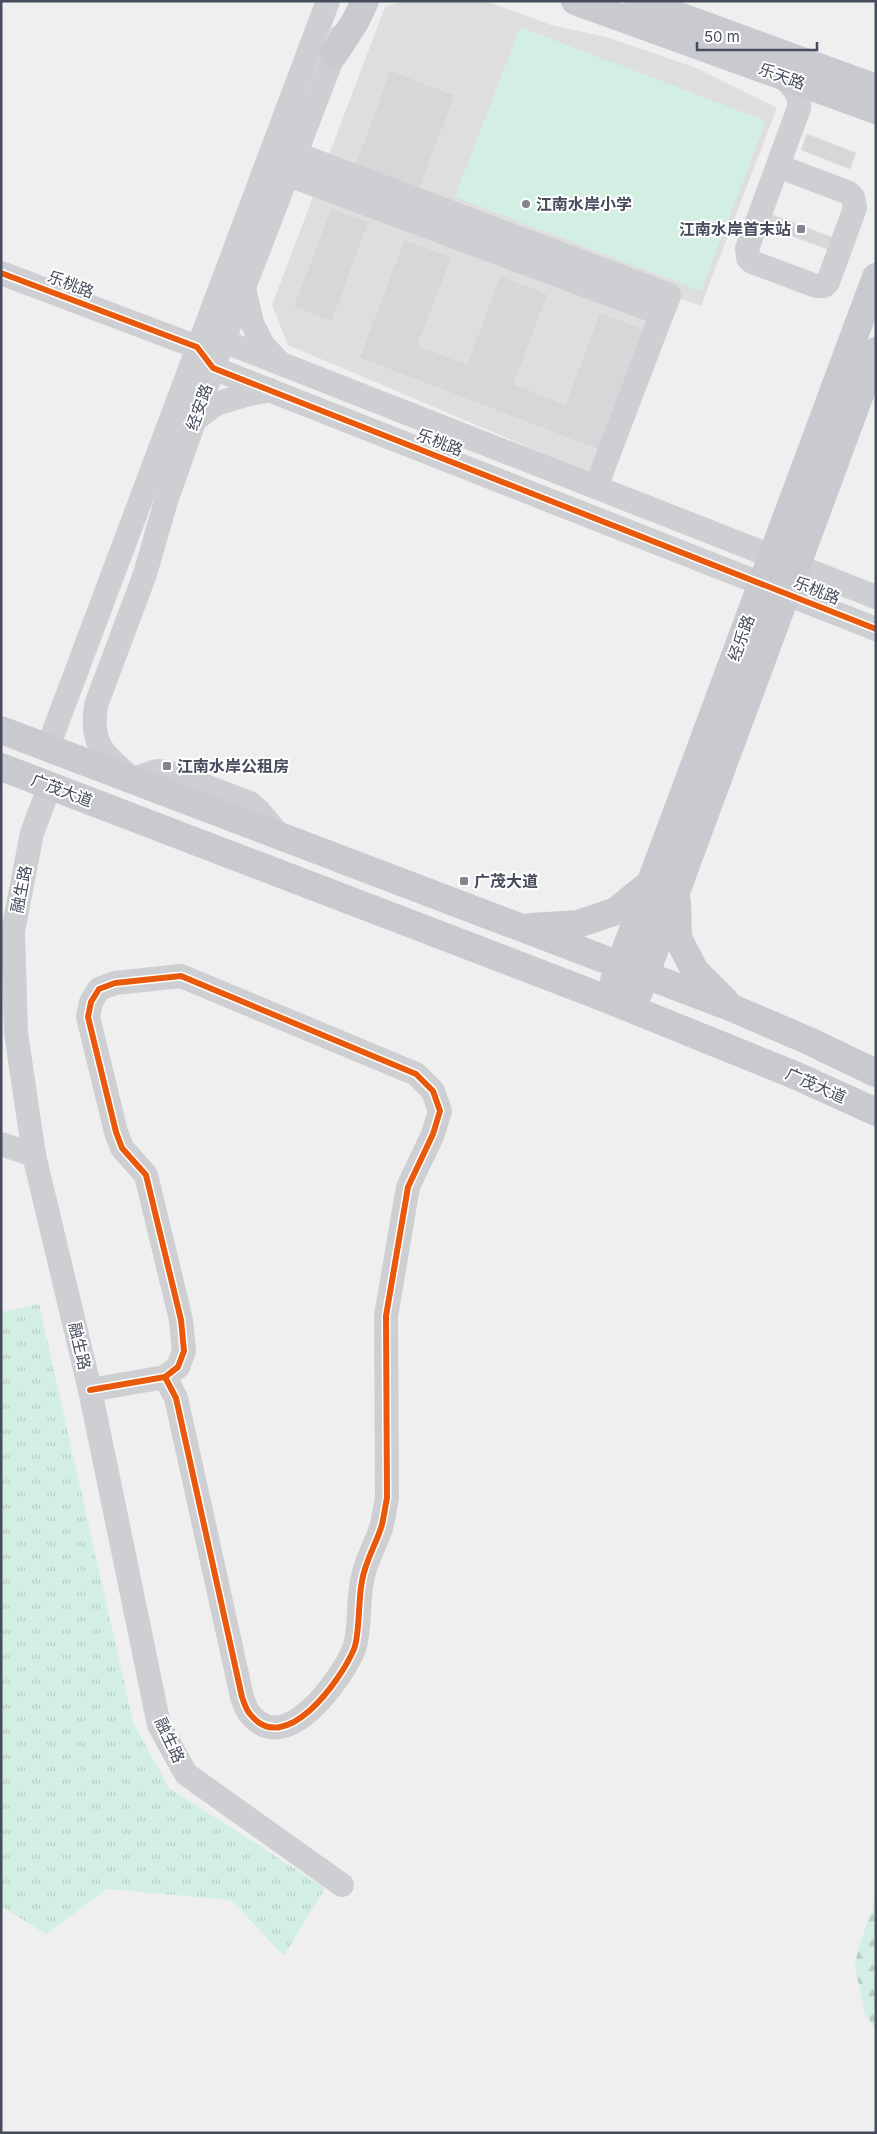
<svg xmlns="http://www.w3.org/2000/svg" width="877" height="2134" font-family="Inter,'Noto Sans SC',sans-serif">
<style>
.education{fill:#dededf}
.grass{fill:#d3efe4}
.forest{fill:url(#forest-firs)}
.park{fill:url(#park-tufts)}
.building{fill:#d7d7d9;stroke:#e1e1e2}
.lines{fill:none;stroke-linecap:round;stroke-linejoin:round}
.minor{stroke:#cdcfd2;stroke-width:24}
.major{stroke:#c8cacf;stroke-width:28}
.cycleway-casing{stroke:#fff;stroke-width:9}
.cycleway{stroke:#e8590c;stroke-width:6}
.poi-dot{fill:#82858f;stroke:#fff;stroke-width:2}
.labels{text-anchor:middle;stroke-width:4;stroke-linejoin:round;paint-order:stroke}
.street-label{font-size:16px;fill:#464c5c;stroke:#fff}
.poi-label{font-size:16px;font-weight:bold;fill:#464c5c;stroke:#fff;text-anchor:start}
</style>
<defs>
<pattern id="forest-firs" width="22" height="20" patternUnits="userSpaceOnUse" patternTransform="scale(1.25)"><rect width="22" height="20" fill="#d3efe4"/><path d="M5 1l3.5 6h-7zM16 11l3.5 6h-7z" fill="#b6cfc6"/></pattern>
<pattern id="park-tufts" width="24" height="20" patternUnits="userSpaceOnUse" patternTransform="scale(1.25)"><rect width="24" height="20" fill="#d3efe4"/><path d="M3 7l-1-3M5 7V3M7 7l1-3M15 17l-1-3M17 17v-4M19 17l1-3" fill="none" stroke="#b6cfc6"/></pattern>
</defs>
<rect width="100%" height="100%" fill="#f0efef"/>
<path class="education" d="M401 1H486L551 25 606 37 694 67 777 108 701 306 681 299 606 480 288 345 272 305 385 7Z"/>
<path class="grass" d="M520 27 766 121 701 291 455 197Z"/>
<path class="forest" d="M876 1897V2030L865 2014 855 1966 858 1949Z"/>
<path class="park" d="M39 1304 133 1722 169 1788 325 1888 284 1956 231 1900 107 1889 46 1934 1 1906V1312Z"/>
<g class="building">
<path d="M390 70 455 95 419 190 355 165Z"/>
<path d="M807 134 856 153 850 169 801 150Z"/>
<path d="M331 208 369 222 332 322 293 307Z"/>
<path d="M771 214 834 238 830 250 766 227Z"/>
<path d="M404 239 452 257 418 345 467 364 500 275 548 294 514 384 565 404 600 312 647 330 601 451 359 358Z"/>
</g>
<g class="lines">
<g class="minor">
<path d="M294 153 669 295 596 487"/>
<path d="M778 166 849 193 853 197 855 208 828 282 824 286H816L752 262 748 258 747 249 799 108C801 93 792 87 782 76"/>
<path d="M286 174 662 314"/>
<path d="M1 273 197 347 213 368 876 629"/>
<path d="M244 288 252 323 263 345 279 362"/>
<path d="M209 345 223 341 876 597"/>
<path d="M195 420 216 404 245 395 270 390"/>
<path d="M48 747 328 1"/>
<path d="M50 785 32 833 13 931 16 1033 34 1155 90 1390 159 1725 186 1774 342 1885"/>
<path d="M278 834 260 812 250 803 168 772 157 771 132 779C104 754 90 746 96 705L145 574 166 501 213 368 341 36"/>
<path d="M1 1144 34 1155"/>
<path d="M90 1390 165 1377 178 1367 184 1351 181 1320 146 1175 122 1148 116 1132 88 1017 91 1002 99 989 115 983 181 976 416 1074 433 1091 440 1111 433 1134 408 1187 386 1316 387 1498C385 1507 384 1518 381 1528 375 1546 365 1562 362 1581 358 1600 360 1634 354 1649 341 1680 285 1759 250 1714 246 1710 244 1702 242 1697L176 1398 165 1377"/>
</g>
<g class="major">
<path d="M575 1 876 110"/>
<path d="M638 1 876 88"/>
<path d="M334 54 355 22 365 1"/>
<path d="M1 730 730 1007 809 1041 876 1073"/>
<path d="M1 767 607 999 797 1076 876 1112"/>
<path d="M677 902 678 938 695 971 726 1002"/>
<path d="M531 927 578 924 616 911 649 884"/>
<path d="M614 981 876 277"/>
<path d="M639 992 876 351"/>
</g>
<g class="cycleway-casing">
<g id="cycleway">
<path d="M1 273 197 347 213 368 876 629"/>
<path d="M90 1390 165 1377 178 1367 184 1351 181 1320 146 1175 122 1148 116 1132 88 1017 91 1002 99 989 115 983 181 976 416 1074 433 1091 440 1111 433 1134 408 1187 386 1316 387 1498C385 1507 384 1518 381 1528 375 1546 365 1562 362 1581 358 1600 360 1634 354 1649 341 1680 285 1759 250 1714 246 1710 244 1702 242 1697L176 1398 165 1377"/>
</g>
</g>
<use href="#cycleway" class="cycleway"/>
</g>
<g class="poi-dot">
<circle cx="526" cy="204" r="5"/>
<rect x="796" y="224" width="10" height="10" rx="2.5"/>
<rect x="162" y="761" width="10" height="10" rx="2.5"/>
<rect x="459" y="876" width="10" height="10" rx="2.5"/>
</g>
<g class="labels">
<g class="street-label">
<text transform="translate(782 76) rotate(20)" y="6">乐天路</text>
<text transform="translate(71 284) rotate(21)" y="6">乐桃路</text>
<text transform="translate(199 407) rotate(-71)" y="6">经安路</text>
<text transform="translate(440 442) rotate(21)" y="6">乐桃路</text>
<text transform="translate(817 590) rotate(22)" y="6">乐桃路</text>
<text transform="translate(741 638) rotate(-70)" y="6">经乐路</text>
<text transform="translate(62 790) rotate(21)" y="6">广茂大道</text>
<text transform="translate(21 889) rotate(-79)" y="6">融生路</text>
<text transform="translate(816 1085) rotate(24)" y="6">广茂大道</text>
<text transform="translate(80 1346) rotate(77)" y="6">融生路</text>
<text transform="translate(170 1740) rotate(65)" y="6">融生路</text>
</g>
<g class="poi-label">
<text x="536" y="210">江南水岸小学</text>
<text x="791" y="235" text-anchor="end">江南水岸首末站</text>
<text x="177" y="772">江南水岸公租房</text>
<text x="474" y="887">广茂大道</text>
</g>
</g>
<rect width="877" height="2134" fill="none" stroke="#464c5c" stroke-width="5"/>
<path d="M697 42v8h120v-8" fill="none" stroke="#464c5c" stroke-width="2.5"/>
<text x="704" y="42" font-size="15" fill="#464c5c" stroke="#ffffff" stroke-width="4" paint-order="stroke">50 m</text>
</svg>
